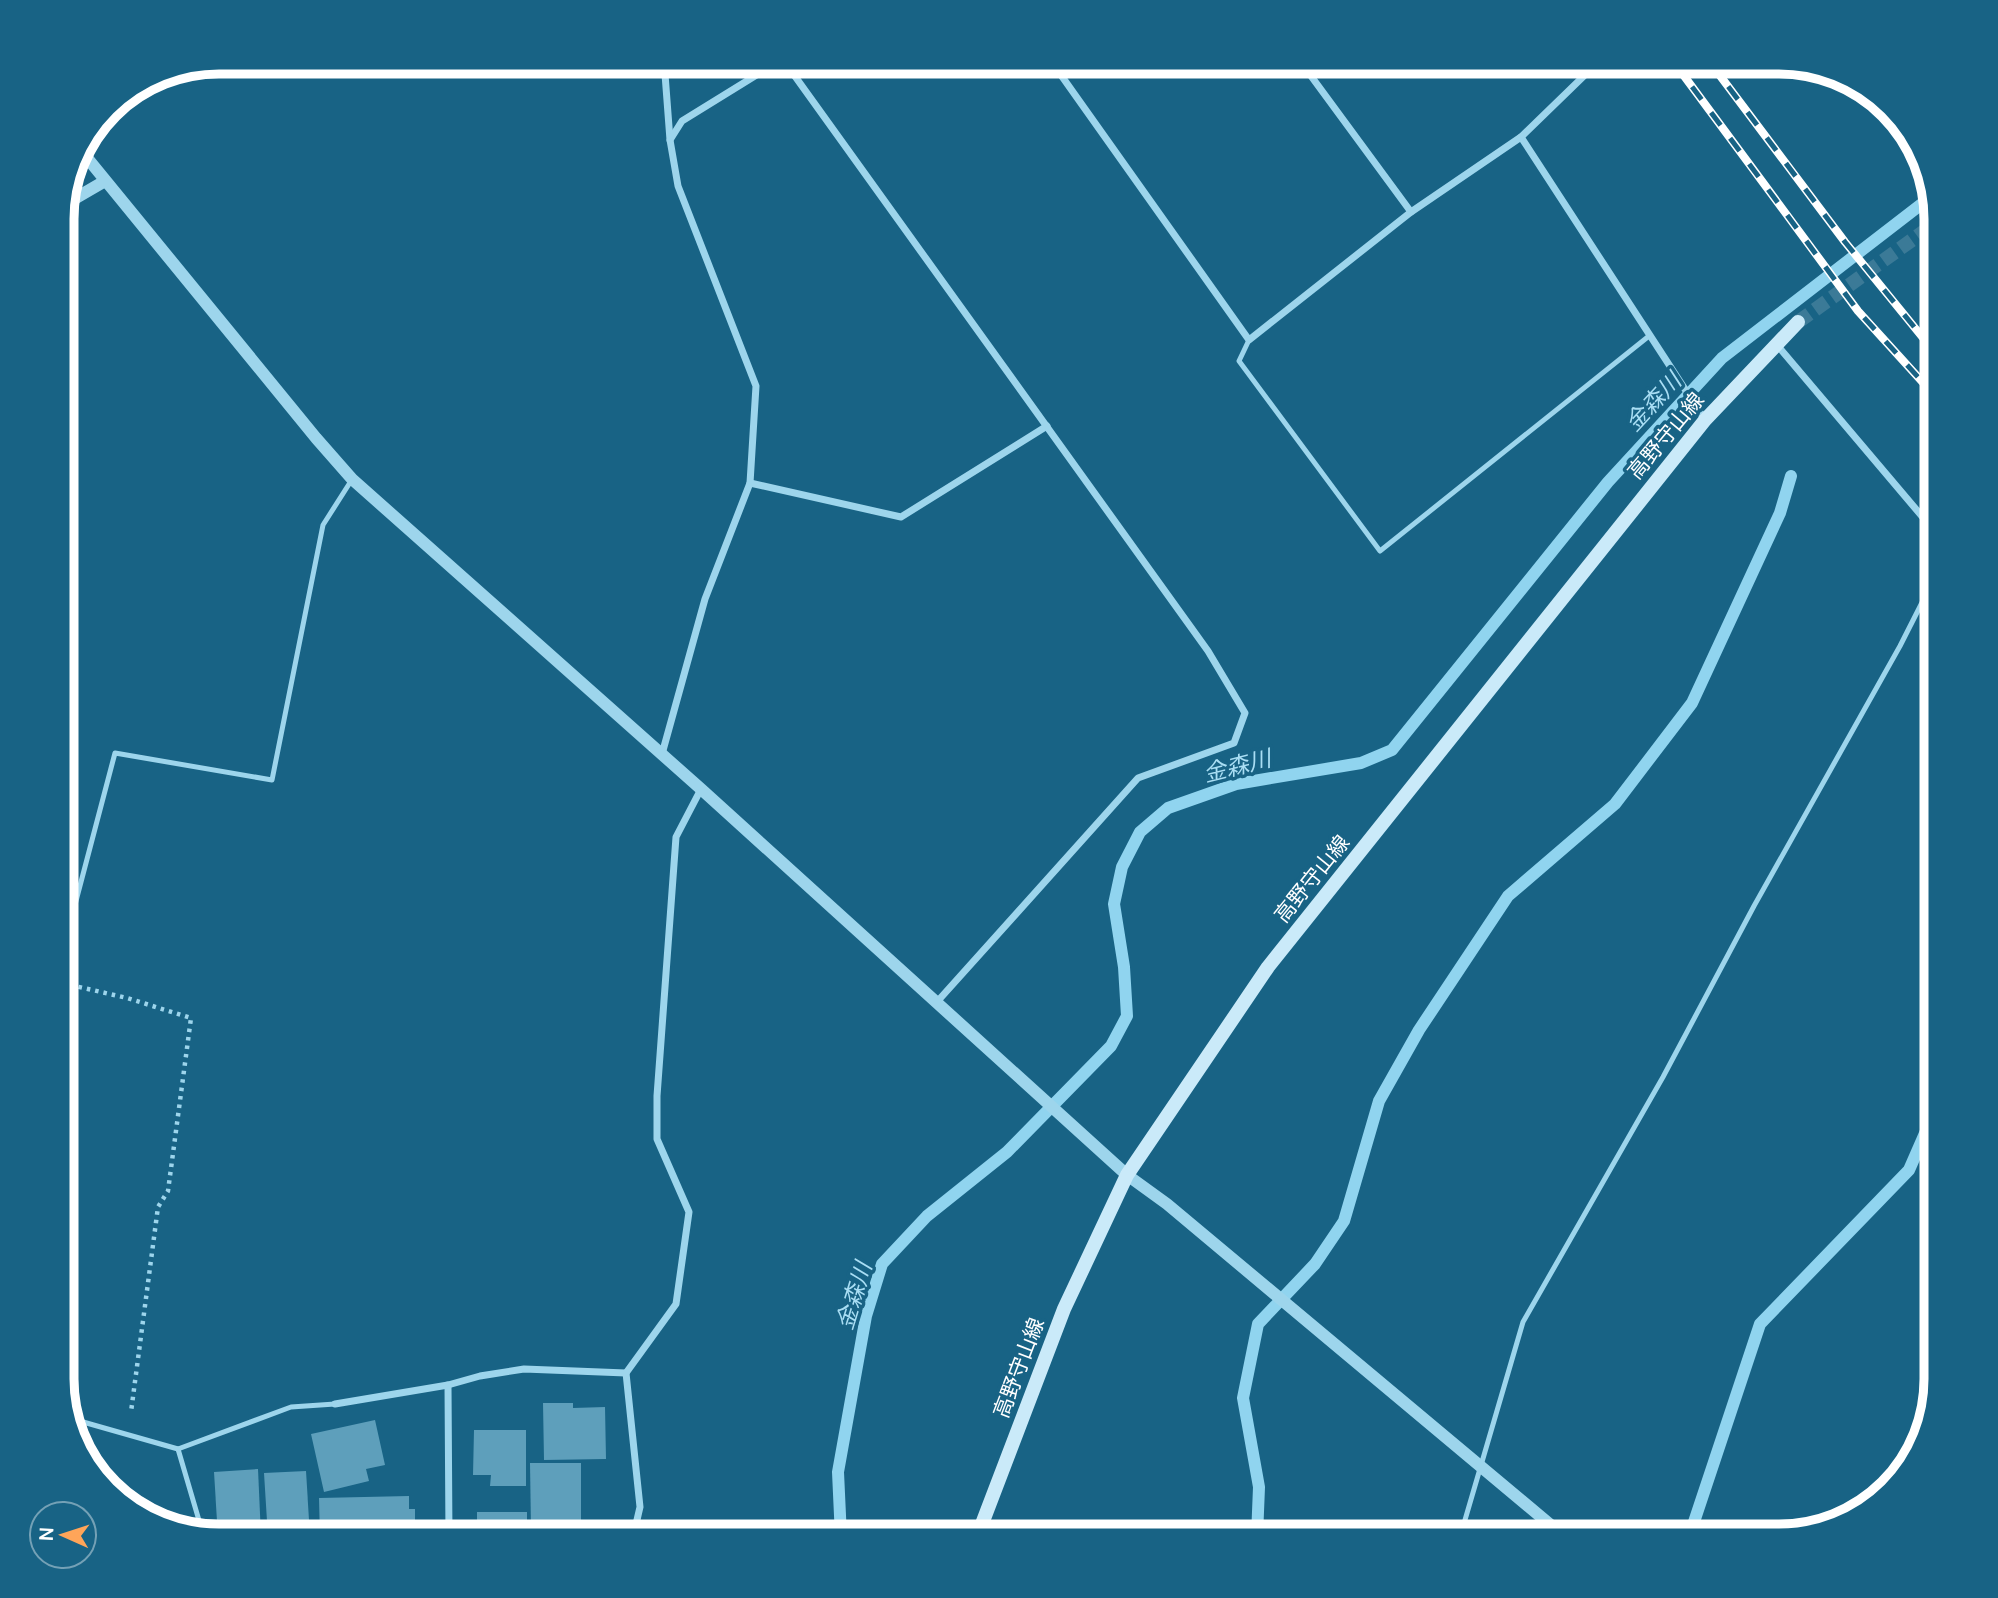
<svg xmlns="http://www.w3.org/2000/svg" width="1998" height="1598" font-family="Manrope,'Noto Sans JP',sans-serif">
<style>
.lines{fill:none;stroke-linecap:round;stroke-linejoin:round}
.stream{stroke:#90d4ef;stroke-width:12}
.building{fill:#5e9fbb}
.secondary-tunnel{stroke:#3b7a97;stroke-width:14;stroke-dasharray:14 7;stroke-linecap:butt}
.path{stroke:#9dd5ec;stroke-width:4.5;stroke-dasharray:3.5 5;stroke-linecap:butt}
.service{stroke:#9dd5ec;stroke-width:5}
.minor{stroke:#9dd5ec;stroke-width:7}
.tertiary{stroke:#9dd5ec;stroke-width:12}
.secondary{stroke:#caeaf9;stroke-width:14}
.rail-casing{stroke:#fff;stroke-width:8}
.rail{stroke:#186385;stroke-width:5;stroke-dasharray:16;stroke-linecap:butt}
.labels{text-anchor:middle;stroke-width:7;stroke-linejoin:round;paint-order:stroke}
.street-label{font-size:21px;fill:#fff;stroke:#186385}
.water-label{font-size:23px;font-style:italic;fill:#a9def4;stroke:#186385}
.rim{fill:none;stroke:#fff;stroke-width:9}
</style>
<rect width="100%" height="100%" fill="#186385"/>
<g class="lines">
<g class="stream">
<path d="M841 1537 838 1472 866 1316 882 1264 927 1216 1007 1152 1111 1046 1127 1016 1124 967 1114 904 1122 867 1140 832 1168 808 1236 784 1361 763 1392 750 1608 482 1722 358 1932 196"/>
<path d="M1257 1537 1259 1487 1243 1398 1258 1324 1315 1264 1344 1221 1379 1101 1419 1030 1508 896 1615 804 1692 703 1780 513 1791 476"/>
<path d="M1689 1537 1760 1324 1909 1170 1937 1106"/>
</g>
</g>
<g class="building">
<path d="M543 1403H573V1408L605 1407 606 1459 544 1460Z"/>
<path d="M375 1420 385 1465 366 1469 369 1481 324 1492 311 1434Z"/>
<path d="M474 1430H526V1486H490L491 1475H473Z"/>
<path d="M530 1463H581V1529H531Z"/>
<path d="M258 1469 261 1536 218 1537 214 1472Z"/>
<path d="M306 1471 310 1536 268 1537 264 1473Z"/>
<path d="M409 1496V1509H415V1537H320L319 1498Z"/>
<rect x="477" y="1512" width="50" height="25"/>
</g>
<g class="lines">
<path class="secondary-tunnel" d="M1798 322 1930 227"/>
<path class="path" d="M62 983 127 998 191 1018 168 1191 158 1207 131 1412"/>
<g class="service">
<path d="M1249 340 1239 361 1380 551 1649 336"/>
<path d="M62 954 115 753 272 780 323 525 351 481"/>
<path d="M69 1418 178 1449 291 1407 335 1404"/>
<path d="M178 1449 203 1534"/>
<path d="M1460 1537 1523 1322 1663 1077 1754 906 1900 646 1937 573"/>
</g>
<g class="minor">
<path d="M664 61 670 140"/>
<path d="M784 61 1208 651 1245 713 1234 743 1138 778 936 1003"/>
<path d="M1051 61 1249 340 1411 212 1521 137 1588 72 1580 61"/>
<path d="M1300 61 1411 212"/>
<path d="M1521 137 1705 420"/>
<path d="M1930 227 1937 236"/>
<path d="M1777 345 1937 534"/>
<path d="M750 483 901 517 1047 426"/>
<path d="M662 754 705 599 750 483 756 386 678 186 670 140 682 121 779 61"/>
<path d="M626 1373 640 1507 633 1537"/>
<path d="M448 1385 449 1537"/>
<path d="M335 1404 448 1385 480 1376 524 1369 626 1373 676 1304 689 1212 657 1139V1096L676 837 701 789"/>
</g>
<g class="tertiary">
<path d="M79 148 316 438 352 479 701 789 1127 1175 1167 1204 1565 1537"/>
<path d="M62 206 105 181"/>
</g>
<g class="secondary">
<path d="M1930 227 1937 223"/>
<path d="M977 1537 1064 1309 1127 1175 1268 967 1705 420 1798 322"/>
</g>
<g class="rail-casing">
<g id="rail">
<path d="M1673 61 1858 311 1937 398"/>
<path d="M1709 61 1845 242 1937 355"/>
</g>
</g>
<use href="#rail" class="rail"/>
</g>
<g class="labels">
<g class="street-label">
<text transform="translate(1666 436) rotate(-50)" y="7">高野守山線</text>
<text transform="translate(1312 879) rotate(-51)" y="7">高野守山線</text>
<text transform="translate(1019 1368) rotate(-69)" y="7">高野守山線</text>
</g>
<g class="water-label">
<text transform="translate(1653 402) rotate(-47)" y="8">金森川</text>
<text transform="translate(1237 766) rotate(-14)" y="8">金森川</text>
<text transform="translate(854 1296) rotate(-73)" y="8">金森川</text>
</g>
</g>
<path d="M0 0H1998V1598H0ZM219 74H1779A145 145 0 0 1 1924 219V1379A145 145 0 0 1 1779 1524H219A145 145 0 0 1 74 1379V219A145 145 0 0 1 219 74Z" fill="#186385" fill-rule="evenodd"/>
<path class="rim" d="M219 74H1779A145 145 0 0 1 1924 219V1379A145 145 0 0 1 1779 1524H219A145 145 0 0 1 74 1379V219A145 145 0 0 1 219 74Z"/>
<g transform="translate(63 1535) rotate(273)"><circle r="33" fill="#186385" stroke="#74a1b6" stroke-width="2"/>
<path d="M0-5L12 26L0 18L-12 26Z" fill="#ffa559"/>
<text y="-10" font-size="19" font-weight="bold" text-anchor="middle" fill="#ffffff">N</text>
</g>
</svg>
